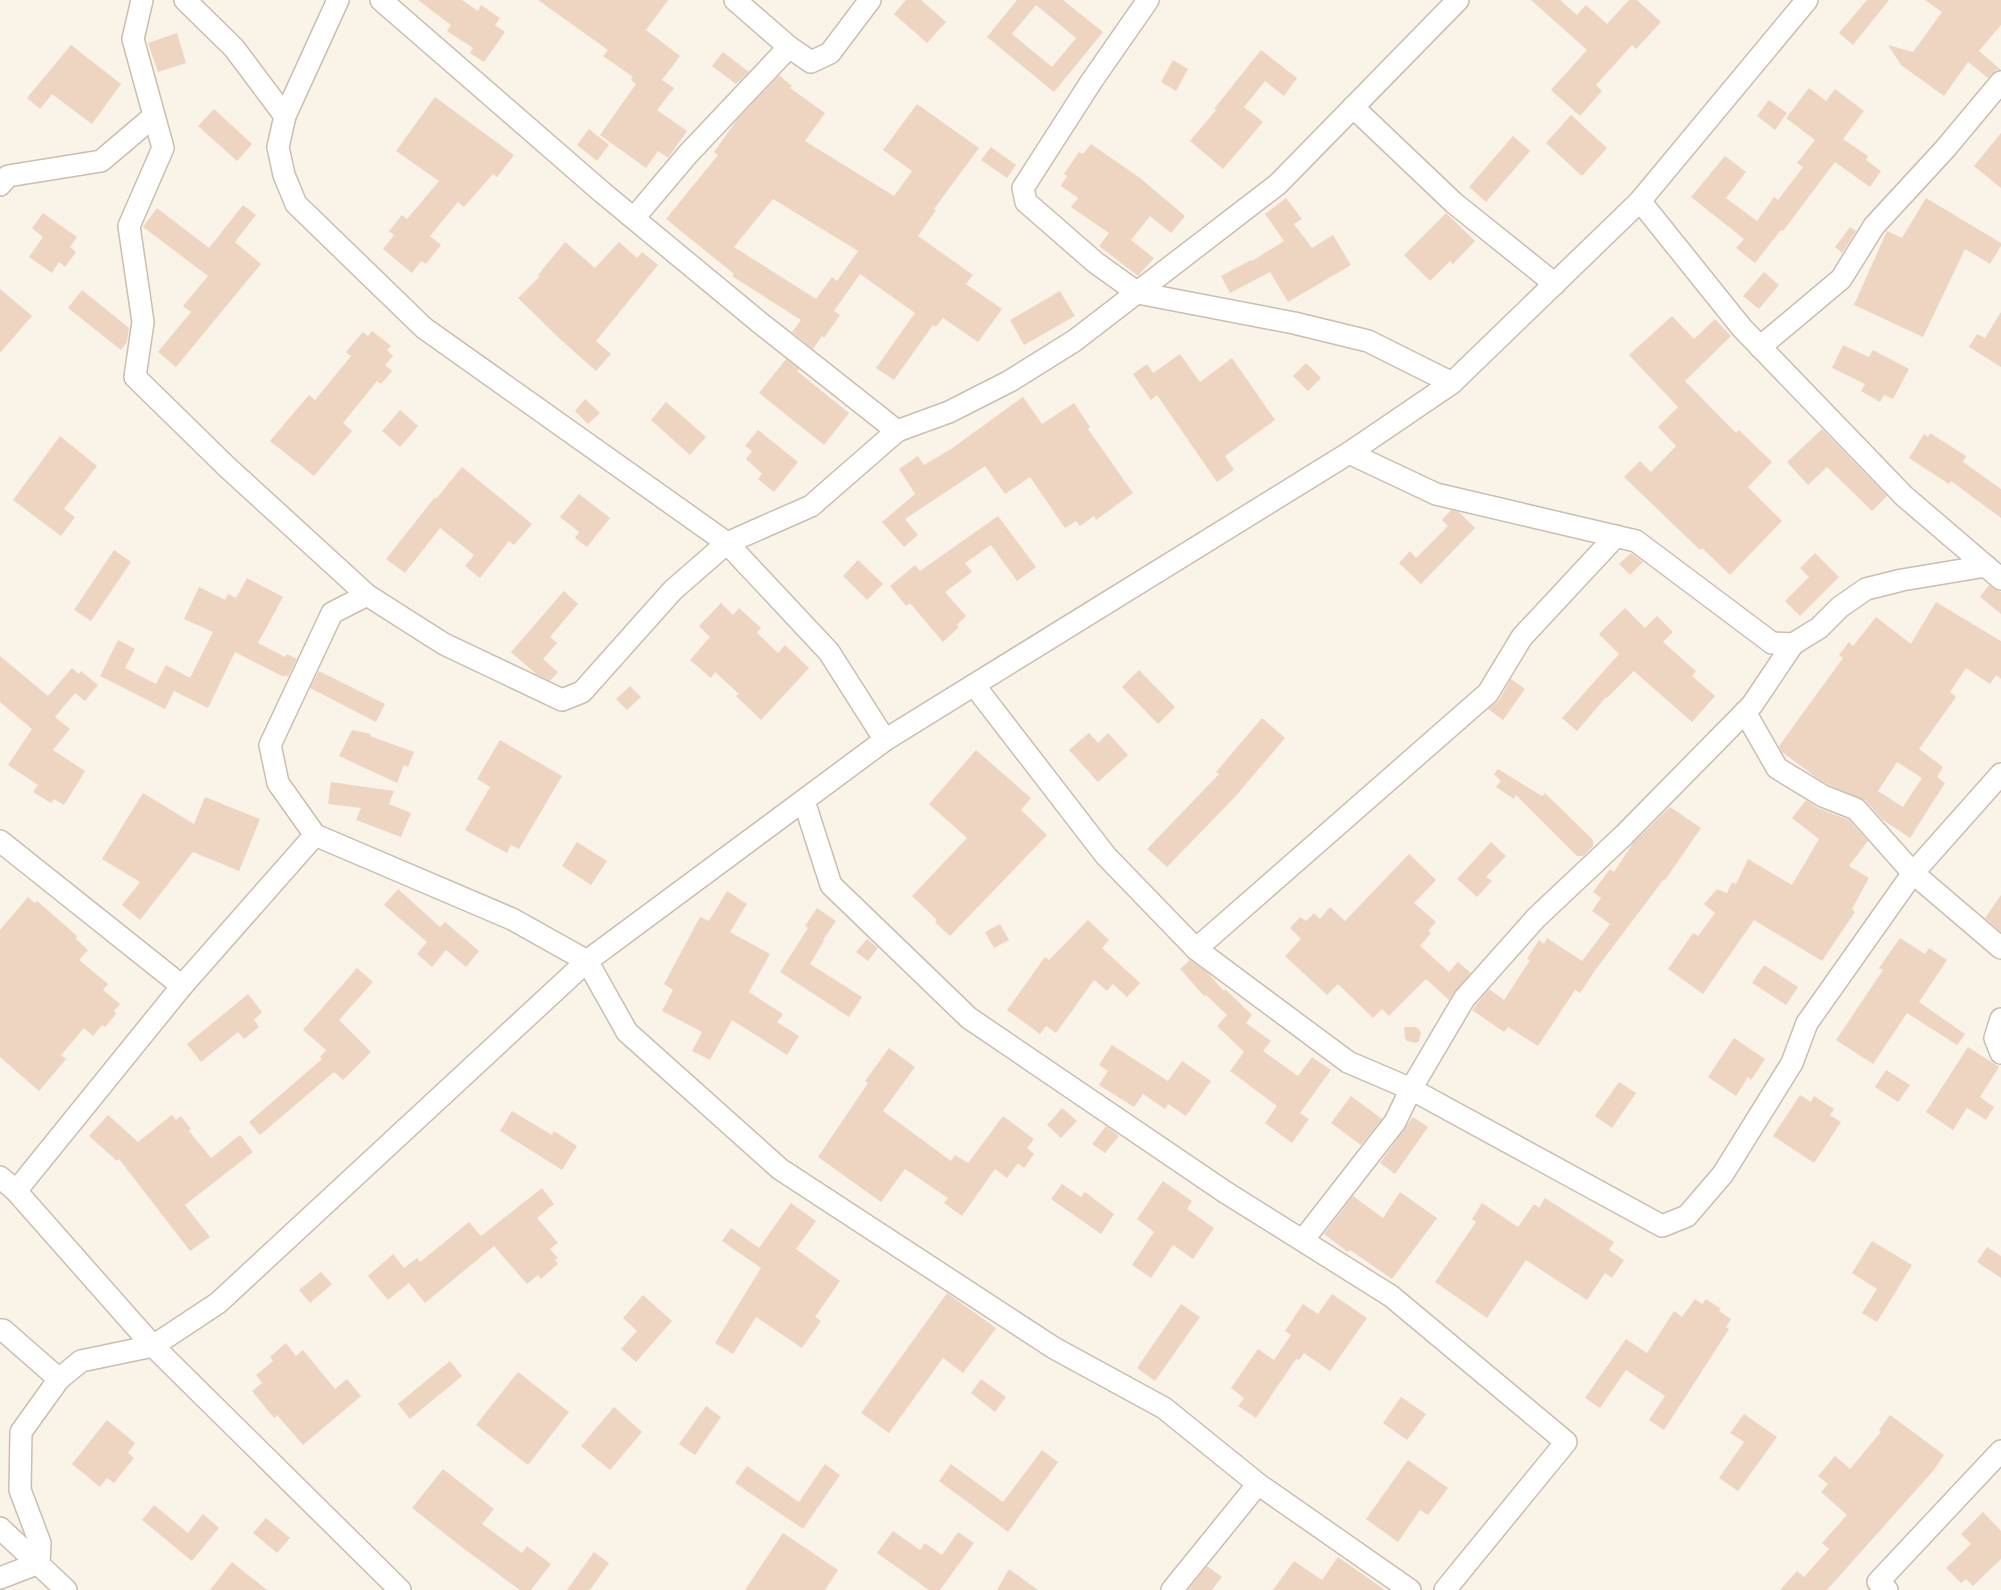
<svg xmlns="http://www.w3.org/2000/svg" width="2001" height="1590" font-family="'Source Sans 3',sans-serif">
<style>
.building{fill:#edd5c2;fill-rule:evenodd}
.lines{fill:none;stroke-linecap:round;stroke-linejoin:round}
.street-casing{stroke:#cbbdaf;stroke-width:24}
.street{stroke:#fff;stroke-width:21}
</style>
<rect width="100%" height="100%" fill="#faf4e8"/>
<g class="building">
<path d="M418 0H462L478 11 481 5 500 18 495 25 505 32 484 62 470 53 473 48 447 31 451 25Z"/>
<path d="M538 0H668L646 30 680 56 662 80 674 88 657 110 687 131 668 158 658 151 646 168 600 135 636 84 631 80 633 77 603 56 608 50Z"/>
<path d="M906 0H921L946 22 927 43 894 14Z"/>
<path d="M1017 0H1063L1103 32 1054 92 987 37ZM1036 5 1076 38 1052 67 1012 34Z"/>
<path d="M1531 0H1560L1577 15 1586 5 1607 24 1629 0H1637L1661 22 1636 49 1632 45 1596 85 1602 91 1580 116 1551 90 1587 50Z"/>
<path d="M1867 0H1889L1853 45 1839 33Z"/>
<path d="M1925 0H2001V25L1979 51 2001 70H1996L1988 78 1968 62 1944 96 1901 65 1888 45 1913 52 1942 12Z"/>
<path d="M177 33 186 63 158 72 148 43Z"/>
<path d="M71 45 121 84 92 124 52 94 40 109 27 98Z"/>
<path d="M1261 50 1297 78 1284 96 1265 81 1244 107 1263 122 1223 169 1190 141 1216 110 1214 109Z"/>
<path d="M723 52 749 72 736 84 712 66Z"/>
<path d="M1173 60 1188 69 1176 91 1161 82Z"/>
<path d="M779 75 792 86 790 88 825 113 805 141 894 196 912 171 883 150 917 104 979 148 934 209 936 210 918 236 973 275 966 284 1002 309 978 342 943 318 936 327 933 325 894 380 876 368 915 313 860 274 834 311 840 315 824 338 822 336 813 349 792 332 801 320 732 276 734 274 666 219 718 155 714 152 737 120ZM773 199 858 251 837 281 832 277 816 299 734 247Z"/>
<path d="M1809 88 1826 101 1835 89 1864 111 1843 139 1868 156 1866 160 1881 171 1870 187 1835 162 1783 231 1781 230 1755 263 1736 248 1744 239 1691 197 1725 156 1746 172 1726 198 1757 221 1774 197 1778 200 1803 167 1797 163 1815 140 1786 118Z"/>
<path d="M435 97 514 155 497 177 493 174 464 207 458 202 430 236 441 245 426 264 421 261 412 273 383 249 394 235 389 231 402 215 407 219 439 181 396 151Z"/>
<path d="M1769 100 1787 113 1775 130 1757 116Z"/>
<path d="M214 109 252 144 237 161 198 126Z"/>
<path d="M1571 115 1607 148 1582 176 1546 143Z"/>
<path d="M589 129 609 145 597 161 577 145Z"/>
<path d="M2001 133V188L1974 166Z"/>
<path d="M1513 136 1530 151 1486 202 1469 187Z"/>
<path d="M1091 144 1140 178 1185 216 1171 233 1150 216 1131 240 1154 258 1138 276 1099 246 1109 233 1071 207 1078 198 1061 186 1067 176 1064 174 1079 152 1083 154Z"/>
<path d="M991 147 1016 165 1007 178 981 160Z"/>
<path d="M1286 198 1302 219 1294 224 1312 248 1333 235 1351 265 1288 302 1270 272 1230 293 1221 276 1251 260 1252 261 1284 241 1265 214Z"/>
<path d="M1926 198 2001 243V246L1990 264 1965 249 1923 337 1854 305 1887 231 1902 238Z"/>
<path d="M243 205 256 215 235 242 261 264 176 367 158 352 191 312 183 306 208 276 143 227 157 208 209 248Z"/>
<path d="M43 213 77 237 70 247 76 252 65 267 59 262 52 273 29 257 43 237 32 228Z"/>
<path d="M1446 213 1475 241 1453 264 1450 261 1430 281 1404 255Z"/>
<path d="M1850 227 1856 231 1842 253 1835 247Z"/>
<path d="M565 242 595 268 619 242 637 258 642 252 658 265 596 341 611 354 596 371 560 339 518 298 540 276 538 275Z"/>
<path d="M1764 272 1779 285 1759 309 1743 296Z"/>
<path d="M0 289 32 316 0 353Z"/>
<path d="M82 290 129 328 127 342 121 350 68 308Z"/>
<path d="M1060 291 1075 316 1024 345 1010 320Z"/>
<path d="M2001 312V367L1969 347 1977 334 1985 338Z"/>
<path d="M1672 316 1694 339 1715 319 1731 336 1685 381 1736 433 1739 430 1772 462 1748 487 1782 521 1730 575 1702 548 1700 550 1624 477 1640 461 1651 472 1676 446 1658 427 1678 407 1629 355Z"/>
<path d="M372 331 391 346 387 350 393 356 385 365 392 371 381 384 377 381 343 423 352 431 314 476 270 441 309 395 315 400 351 356 346 352 363 332 368 336Z"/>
<path d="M1843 345 1869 357 1873 350 1909 369 1893 399 1884 395 1880 402 1861 391 1865 384 1832 368Z"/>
<path d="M1180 354 1200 382 1232 358 1275 420 1225 456 1234 470 1217 482 1157 395 1151 400 1133 374 1147 364 1153 373Z"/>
<path d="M786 359 799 369 797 371 849 413 824 445 759 393Z"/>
<path d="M1306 363 1321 378 1308 391 1293 376Z"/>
<path d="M1023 397 1042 424 1074 403 1090 427 1088 429 1133 493 1096 520 1094 516 1080 526 1076 521 1065 528 1030 477 1005 494 985 466 905 519 918 535 904 547 882 522 915 494 899 469 918 456 924 465 951 449Z"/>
<path d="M585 399 600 413 588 424 575 411Z"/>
<path d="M666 402 706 437 690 455 651 420Z"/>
<path d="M400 410 418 426 400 447 382 431Z"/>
<path d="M1822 429 1887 496 1872 511 1827 467 1808 485 1787 462Z"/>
<path d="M758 430 798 462 774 492 758 479 762 474 746 459 752 451 745 446Z"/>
<path d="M1930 433 1966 456 1963 462 2001 489V518L1951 481 1949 484 1909 458 1924 434 1928 437Z"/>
<path d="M60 436 97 466 64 509 75 517 61 536 13 500Z"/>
<path d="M462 467 532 524 514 545 509 541 480 578 465 566 474 555 440 528 405 573 386 559 435 497 436 499Z"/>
<path d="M579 494 610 518 587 547 575 538 579 532 560 517Z"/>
<path d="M1451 510 1459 512 1475 528 1421 584 1399 563 1410 551 1416 558 1448 526 1442 520Z"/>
<path d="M998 516 1036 567 1017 581 991 545 965 563 972 572 945 592 966 616 957 625 959 627 943 642 910 603 906 606 890 586 915 565 920 571Z"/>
<path d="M114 550 131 562 91 621 74 610Z"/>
<path d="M1631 553 1643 562 1630 575 1619 564Z"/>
<path d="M1815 553 1839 577 1800 616 1785 601 1809 577 1800 568Z"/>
<path d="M858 560 883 584 867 600 843 576Z"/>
<path d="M247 578 283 597 258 643 285 657 287 654 297 659 288 677 285 675 284 677 235 652 208 708 174 691 165 709 100 676 118 640 135 649 125 668 156 684 166 665 190 678 213 632 184 619 199 587 225 600 228 594 236 598Z"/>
<path d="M1989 585 2001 592V614L1980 597Z"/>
<path d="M564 591 578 604 550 637 557 643 543 659 558 672 550 681 536 674 511 652Z"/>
<path d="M1936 602 2001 641V679L1996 675 1990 684 1966 668 1950 692 1956 697 1919 749 1943 767 1937 777 1945 783 1910 838 1883 820 1865 800 1829 785 1817 778 1782 752 1779 746 1843 658 1839 655 1849 642 1853 646 1876 617 1911 644ZM1897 762 1922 778 1903 807 1878 791Z"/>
<path d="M721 603 733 615 739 608 761 628 757 633 778 653 785 645 809 668 761 720 736 696 739 694 715 672 711 678 690 660 710 637 699 626Z"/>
<path d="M1625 608 1645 628 1657 616 1673 632 1663 642 1696 671 1692 676 1715 696 1692 722 1634 671 1607 698 1606 697 1577 731 1562 718 1619 654 1599 634Z"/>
<path d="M0 656 48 696 72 668 79 674 81 671 98 685 85 701 75 693 55 717 70 729 53 750 85 771 64 805 54 799 51 803 33 792 38 785 8 765 32 729 0 702Z"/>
<path d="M1139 670 1175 707 1158 724 1122 687Z"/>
<path d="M319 671 385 704 376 722 310 688Z"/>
<path d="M1511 679 1525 689 1503 720 1488 709 1499 700Z"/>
<path d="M630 686 641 697 627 710 616 699Z"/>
<path d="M1262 718 1285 738 1234 798 1167 867 1147 849 1219 774 1216 772Z"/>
<path d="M352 730 371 734 370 736 414 752 408 767 404 765 397 783 339 756Z"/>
<path d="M1089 733 1098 743 1108 733 1128 755 1098 782 1069 750Z"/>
<path d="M500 740 562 776 519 849 511 845 507 853 465 830 490 787 477 779Z"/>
<path d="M976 750 1031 798 1021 810 1047 835 950 936 935 922 937 920 912 896 967 838 929 804Z"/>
<path d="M1498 769 1542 796 1545 793 1593 840V846L1583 856H1577L1516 795 1514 799 1496 787 1501 781 1494 774Z"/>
<path d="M331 782 394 791 389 804 411 813 401 837 356 820 361 808 328 804Z"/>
<path d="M143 793 194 824 205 797 260 819 239 871 193 852 140 920 122 905 140 882 102 859Z"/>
<path d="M1806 800 1818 808 1849 820 1868 841 1849 866 1869 878 1852 909 1855 912 1822 961 1754 920 1703 994 1668 969 1693 933 1698 936 1715 913 1704 904 1717 889 1727 893 1732 882 1736 884 1748 859 1792 885 1819 839 1792 818Z"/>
<path d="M1670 807 1701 828 1665 880 1664 879 1596 969 1580 993 1575 990 1538 1046 1508 1027 1504 1032 1472 1010 1489 989 1504 1000 1530 960 1527 959 1539 940 1544 944 1547 938 1582 961 1610 924 1592 911 1601 898 1593 892 1610 869 1614 872 1633 843Z"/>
<path d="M577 842 607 861 591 885 562 866Z"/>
<path d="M1491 842 1506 856 1486 877 1492 881 1477 897 1457 879Z"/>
<path d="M1409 854 1436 880 1414 903 1436 922 1428 931 1431 933 1420 946 1449 972 1458 962 1471 973 1449 1000 1426 979 1389 1016 1382 1009 1373 1018 1338 984 1327 995 1285 956 1301 939 1290 928 1300 917 1306 921 1314 913 1320 919 1330 907 1345 921Z"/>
<path d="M398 889 440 927 445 922 479 951 466 967 446 950 432 967 417 954 427 942 384 905Z"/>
<path d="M727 891 747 904 730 932 770 954 749 992 783 1014 777 1022 799 1036 787 1055 732 1020 710 1060 692 1051 702 1032 662 1011 673 990 664 984 700 917 709 921Z"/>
<path d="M2001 895V932L1985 918Z"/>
<path d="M28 897 35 903 37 901 77 936 76 939 88 950 79 960 108 984 103 990 120 1004 114 1011 116 1014 105 1027 102 1025 93 1036 84 1028 61 1055 66 1059 39 1091 0 1057V930Z"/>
<path d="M817 908 836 921 823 940 824 941 810 964 862 997 849 1017 780 972 808 928 805 926Z"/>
<path d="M1088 920 1109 940 1102 948 1140 983 1127 997 1113 984 1107 991 1094 980 1056 1033 1046 1026 1040 1034 1007 1010 1045 957 1049 960Z"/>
<path d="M1000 924 1009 940 994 948 985 932Z"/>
<path d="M1900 938 1925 954 1929 948 1947 960 1919 1002 1965 1034 1957 1045 1907 1013 1873 1064 1836 1040 1883 970 1879 968Z"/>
<path d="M867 939 878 948 868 961 856 952Z"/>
<path d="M1190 960 1207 972 1224 991 1225 989 1252 1015 1246 1023 1271 1041 1263 1051 1298 1076 1312 1057 1331 1070 1300 1113 1309 1119 1292 1143 1265 1123 1277 1106 1230 1071 1244 1052 1217 1026 1227 1015 1206 995 1204 996 1180 969Z"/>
<path d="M1764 965 1798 987 1786 1005 1752 983Z"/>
<path d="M357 968 373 982 339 1020 371 1052 343 1080 334 1072 260 1135 249 1122 322 1059 320 1057 326 1050 303 1030Z"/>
<path d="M248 994 262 1012 254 1020 259 1027 244 1039 238 1032 201 1062 187 1044Z"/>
<path d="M1404 1027H1415L1419 1029 1421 1033 1419 1041 1416 1043 1407 1041 1405 1038Z"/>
<path d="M1734 1038 1765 1059 1751 1080 1748 1077 1736 1096 1708 1077Z"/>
<path d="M1112 1045 1168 1081 1182 1061 1211 1081 1186 1116 1168 1104 1165 1109 1143 1094 1134 1107 1099 1085 1108 1071 1099 1065Z"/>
<path d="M1968 1047 1999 1067 1980 1097 1994 1107 1986 1120 1967 1108 1953 1130 1926 1112Z"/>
<path d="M889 1048 915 1067 883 1111 951 1161 955 1155 968 1163 1003 1116 1034 1139 1027 1148 1034 1154 1024 1168 1018 1163 1007 1178 995 1169 962 1216 944 1203 948 1198 905 1169 881 1202 818 1157 868 1083 865 1081Z"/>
<path d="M1886 1070 1910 1085 1898 1102 1875 1087Z"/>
<path d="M1619 1082 1636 1093 1612 1128 1595 1116Z"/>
<path d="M1800 1095 1811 1102 1814 1096 1834 1109 1830 1115 1841 1122 1814 1163 1773 1136Z"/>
<path d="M1351 1096 1382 1119 1361 1145 1331 1123Z"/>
<path d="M1062 1108 1077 1121 1061 1138 1047 1125Z"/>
<path d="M512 1111 552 1135 554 1131 577 1146 562 1170 500 1131Z"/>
<path d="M108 1115 138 1142 172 1115 176 1120 181 1116 191 1129 189 1131 211 1158 240 1135 253 1152 185 1205 210 1237 190 1251 119 1159 117 1161 89 1136Z"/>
<path d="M1413 1117 1428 1127 1395 1174 1380 1163Z"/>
<path d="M1106 1126 1119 1136 1105 1153 1092 1144Z"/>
<path d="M1163 1181 1192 1201 1187 1209 1214 1228 1193 1259 1173 1245 1151 1278 1132 1265 1154 1232 1137 1219Z"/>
<path d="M1062 1184 1081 1197 1085 1192 1114 1214 1101 1234 1051 1199Z"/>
<path d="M542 1188 554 1204 537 1218 558 1243 550 1249 558 1258 555 1260 558 1264 541 1279 538 1275 527 1284 494 1246 425 1303 409 1283 388 1300 368 1276 393 1254 404 1268 417 1258 420 1262 469 1222 481 1236Z"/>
<path d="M1400 1192 1437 1218 1392 1279 1350 1250 1348 1252 1324 1234 1353 1196 1383 1218Z"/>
<path d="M1545 1198 1614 1242 1609 1250 1624 1260 1612 1278 1605 1273 1587 1300 1526 1260 1487 1318 1435 1282 1476 1222 1472 1219 1482 1203 1518 1227 1534 1204 1539 1208Z"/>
<path d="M791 1203 816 1221 796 1249 840 1281 815 1317 821 1321 802 1348 756 1317 733 1354 715 1343 761 1268 722 1241 731 1228 759 1248Z"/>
<path d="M1872 1241 1912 1265 1877 1322 1862 1313 1877 1289 1852 1273Z"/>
<path d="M1987 1247 2001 1256V1278L1977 1262Z"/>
<path d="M321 1272 332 1284 310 1303 299 1290Z"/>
<path d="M947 1293 996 1328 963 1373 943 1358 889 1433 861 1413Z"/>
<path d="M1332 1294 1367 1318 1330 1371 1304 1353 1299 1360 1296 1359 1256 1418 1238 1406 1244 1398 1231 1388 1258 1349 1274 1360 1291 1335 1285 1331 1303 1304 1318 1314Z"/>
<path d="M643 1295 672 1321 636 1362 621 1349 637 1331 623 1318Z"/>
<path d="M1695 1299 1702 1304 1706 1299 1721 1309 1719 1311 1731 1319 1726 1327 1729 1329 1664 1430 1649 1420 1665 1396 1626 1370 1600 1408 1585 1398 1626 1339 1647 1353 1674 1311 1682 1317Z"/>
<path d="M1181 1304 1200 1317 1155 1381 1137 1368Z"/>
<path d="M286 1343 296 1356 303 1350 335 1389 347 1379 361 1396 303 1445 277 1415 274 1418 252 1391 262 1383 256 1375 273 1361 270 1357Z"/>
<path d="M450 1361 462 1376 410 1419 398 1404Z"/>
<path d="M518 1372 569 1412 528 1465 476 1425Z"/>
<path d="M981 1379 1006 1397 995 1412 971 1393Z"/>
<path d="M1401 1397 1426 1414 1407 1440 1383 1423Z"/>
<path d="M706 1406 721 1417 695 1455 679 1444Z"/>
<path d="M614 1407 642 1432 610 1470 581 1446Z"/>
<path d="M1744 1414 1777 1437 1738 1491 1719 1478 1744 1442 1730 1433Z"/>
<path d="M1890 1415 1944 1455 1933 1471 1827 1590H1780L1797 1571 1804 1577 1829 1549 1822 1543 1847 1515 1821 1492 1828 1484 1818 1476 1835 1456 1850 1469 1881 1432 1879 1430Z"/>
<path d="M107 1420 135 1443 128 1453 134 1458 114 1483 107 1478 100 1487 72 1464Z"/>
<path d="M1042 1450 1058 1462 1008 1532 939 1481 951 1464 1003 1502Z"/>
<path d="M1408 1460 1448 1488 1428 1515 1420 1510 1398 1542 1366 1519Z"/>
<path d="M825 1464 840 1475 803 1529 735 1483 747 1466 799 1502Z"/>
<path d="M443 1469 494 1509 482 1524 522 1553 527 1546 551 1564 531 1590H520L463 1548 412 1508Z"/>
<path d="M154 1505 188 1533 203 1514 219 1528 192 1561 142 1520Z"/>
<path d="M1983 1512 2001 1531V1559L1973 1586 1966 1579 1961 1583 1946 1568 1971 1544 1961 1534Z"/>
<path d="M266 1518 290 1538 277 1553 253 1533Z"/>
<path d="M893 1531 920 1550 925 1543 942 1555 958 1532 974 1543 940 1590H929L877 1553Z"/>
<path d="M783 1533 838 1570 825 1590H745Z"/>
<path d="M594 1552 609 1563 590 1590H567Z"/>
<path d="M1338 1557 1385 1590H1273L1294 1561 1322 1580Z"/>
<path d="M232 1562 267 1590H210Z"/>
<path d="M1207 1566 1222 1577 1212 1590H1188Z"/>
<path d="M1009 1569 1038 1590H997Z"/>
</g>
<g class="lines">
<g class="street-casing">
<g id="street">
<path d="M142 0 133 39 163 148 129 226 143 322 135 377 227 467 367 595"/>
<path d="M185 0 234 48 285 116"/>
<path d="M338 0 285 116 278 147 284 175 296 204 424 328 727 543 829 652 885 740"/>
<path d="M381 0 603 193 759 322 897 431"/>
<path d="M735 0 789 47 811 62 830 53 870 0"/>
<path d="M1148 0 1091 82 1023 188 1026 202 1096 263 1138 293 1294 323 1368 341 1452 383"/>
<path d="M1353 107 1454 203 1555 284"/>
<path d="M0 185 8 176 101 161 154 116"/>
<path d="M1640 201 1742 328 1904 496 2001 579"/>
<path d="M634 218 688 154 789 47"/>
<path d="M1760 347 1841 279 1874 226 1945 149 2001 82"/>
<path d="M1349 453 1436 494 1636 541 1772 643 1793 644 1819 628 1840 607 1866 589 1902 580 1986 566"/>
<path d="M1793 644 1752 705 1624 835 1536 918 1464 999 1411 1089 1662 1226 1687 1216 1723 1174 1792 1063 1807 1023 1913 873 2001 774"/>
<path d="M974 685 1106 856 1196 949 1348 1062 1411 1089 1395 1122 1303 1240"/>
<path d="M1745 712 1777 768 1823 796 1856 809 1913 873 2001 948"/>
<path d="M804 801 831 885 969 1018 1225 1192 1391 1296 1566 1442 1445 1590"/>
<path d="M315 835 278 783 270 745 332 613 367 595 444 644 562 700 582 692 673 590 727 543 811 506 897 431 949 412 1010 381 1074 341 1278 184 1458 0"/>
<path d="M0 841 182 986"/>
<path d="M1196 949 1488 693 1522 637 1616 536"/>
<path d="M2001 1019 1995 1038 2001 1053"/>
<path d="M0 1177 16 1191 153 1346 400 1590"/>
<path d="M16 1191 182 986 315 835 512 919 587 961 627 1032 780 1169 1054 1348 1164 1408 1258 1484 1410 1590"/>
<path d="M0 1330H3L59 1379 81 1361 153 1346 218 1303 587 961 885 740 1349 453 1452 383 1640 201 1807 0"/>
<path d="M0 1528 66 1590"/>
<path d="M39 1563 40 1543 20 1490 21 1432 59 1379"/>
<path d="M0 1578 39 1563"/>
<path d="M1172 1590 1258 1484"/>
<path d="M1887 1590 1878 1582 2001 1451"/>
</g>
</g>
<use href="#street" class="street"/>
</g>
</svg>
